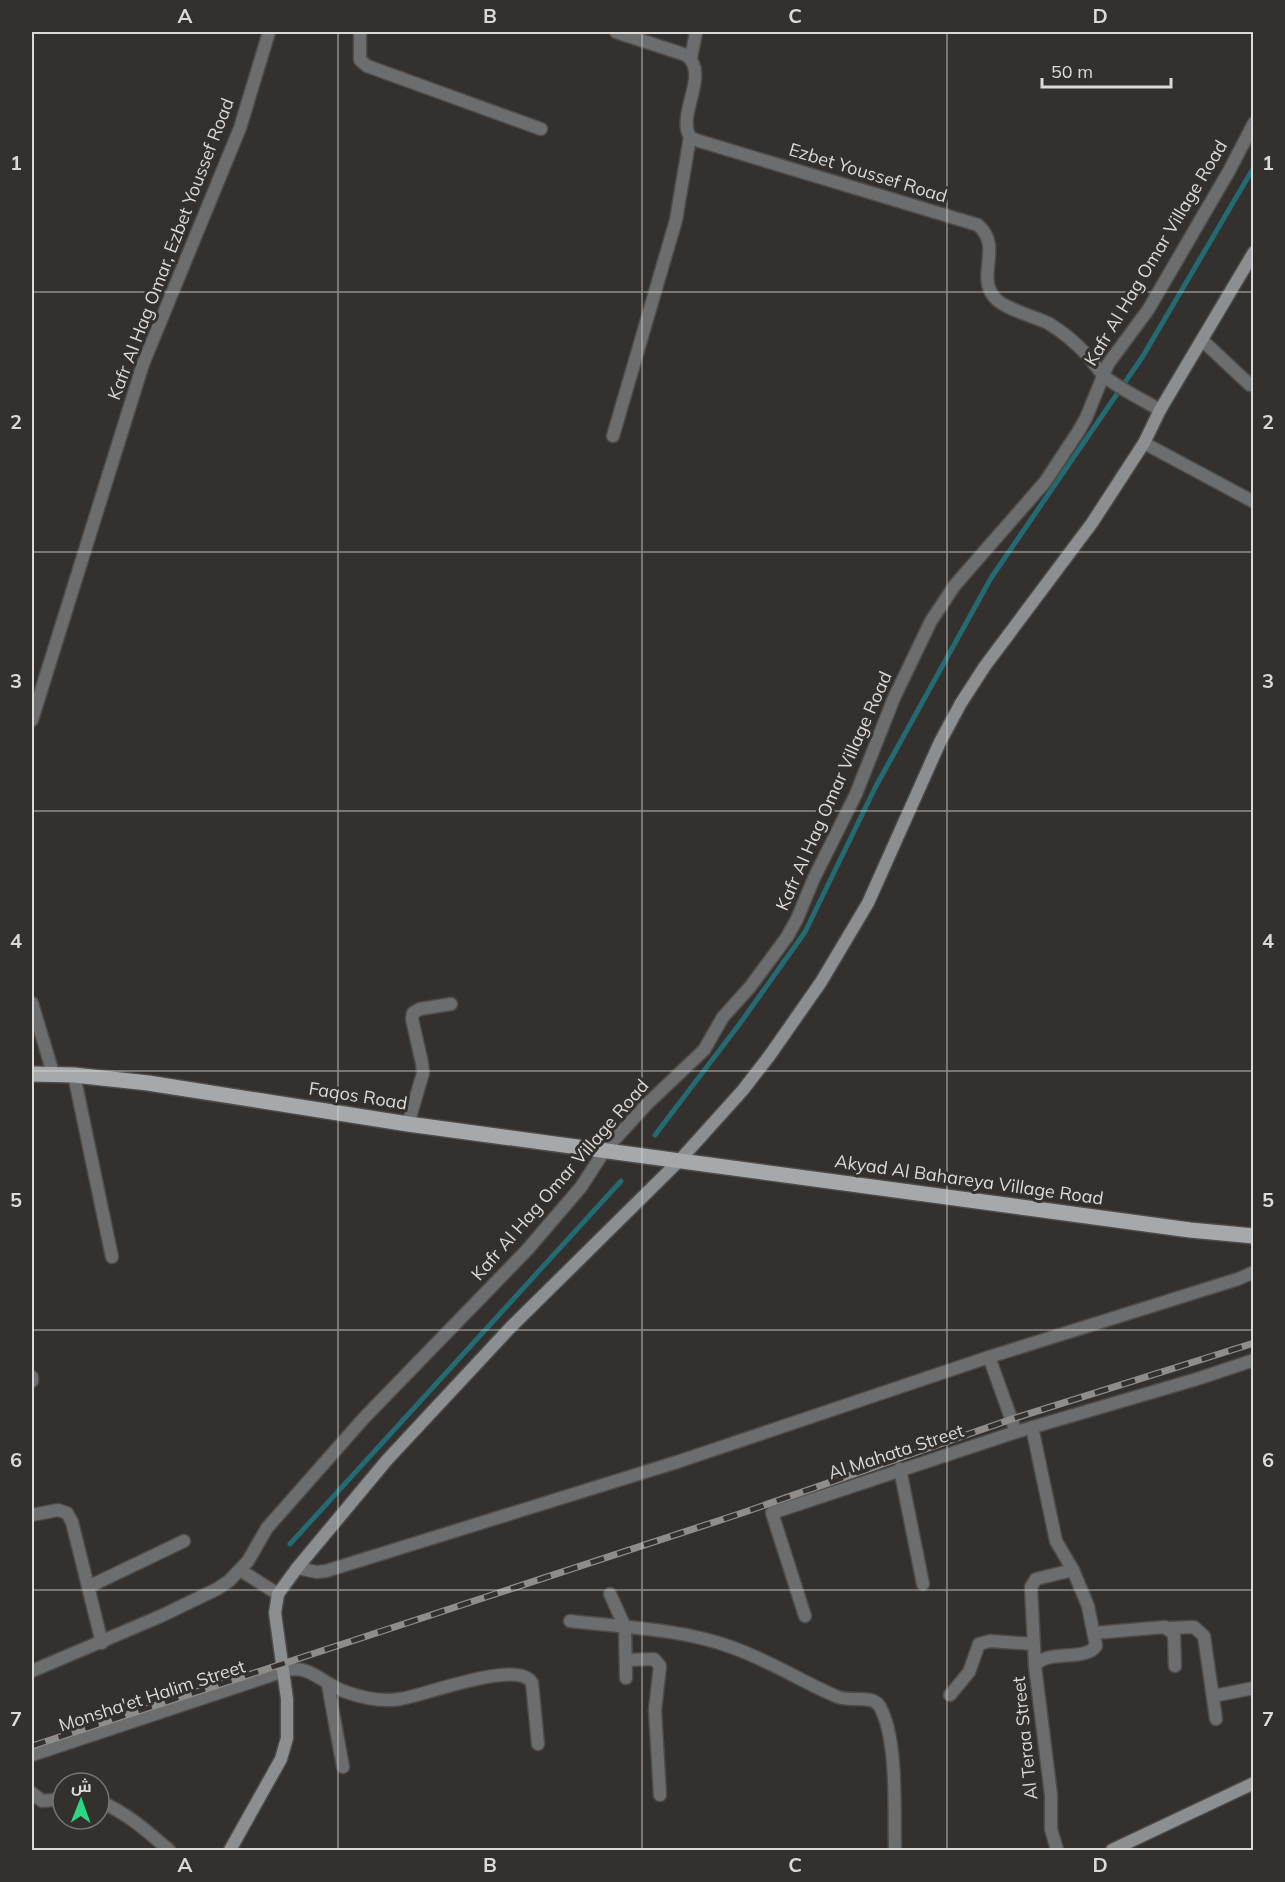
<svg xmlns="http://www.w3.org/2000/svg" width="1285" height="1882" font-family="Mulish,Cairo,sans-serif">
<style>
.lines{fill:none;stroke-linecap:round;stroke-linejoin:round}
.stream{stroke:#246a73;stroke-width:5}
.street-casing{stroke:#4e4b48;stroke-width:15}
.secondary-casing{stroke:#4e4b48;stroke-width:15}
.primary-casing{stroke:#4e4b48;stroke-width:18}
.street{stroke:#6b6d6f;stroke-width:12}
.secondary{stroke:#8c8f92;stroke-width:12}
.primary{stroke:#a5a9ac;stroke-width:15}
.rail-casing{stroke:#8f8d8a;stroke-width:7}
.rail{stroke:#33302d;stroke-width:4.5;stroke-dasharray:14;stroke-linecap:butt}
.grid{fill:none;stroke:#dbdad7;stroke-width:1.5;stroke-opacity:0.55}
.labels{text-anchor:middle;stroke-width:6;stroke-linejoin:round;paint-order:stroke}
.street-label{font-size:18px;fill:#dbdad7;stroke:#33302d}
.neatline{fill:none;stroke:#dbdad7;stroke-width:2}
.grid-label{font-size:20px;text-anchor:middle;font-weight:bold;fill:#dbdad7}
</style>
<rect width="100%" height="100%" fill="#33302d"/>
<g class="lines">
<g class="stream">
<path d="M655 1135 741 1022 805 932 876 786 991 578 1143 356 1254 167"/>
<path d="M290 1544 621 1181"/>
</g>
<g class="street-casing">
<g id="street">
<path d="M360 32V60L367 66 541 129"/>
<path d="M616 32 686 55C711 74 676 114 690 137L696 140 978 225C1003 247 976 274 994 297 1004 309 1033 316 1048 323 1063 332 1075 342 1087 355 1094 363 1100 373 1108 379 1124 391 1143 400 1160 410"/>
<path d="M691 58 696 32"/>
<path d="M1202 340 1250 385"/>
<path d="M613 436 676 220 690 137"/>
<path d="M1144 443 1254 502"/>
<path d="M32 720 143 364 240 128 269 32"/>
<path d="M32 1003 53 1073"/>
<path d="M74 1075 112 1257"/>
<path d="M408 1124 423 1073 422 1063 412 1019 413 1013 420 1009 451 1004"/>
<path d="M989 1357 1016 1432"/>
<path d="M32 1377V1381"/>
<path d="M1032 1427 1056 1541 1073 1570 1088 1606 1096 1646C1085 1662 1045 1649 1035 1666L1051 1795V1829L1057 1850"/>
<path d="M900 1469 923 1584"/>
<path d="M32 1515 58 1510 67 1513 72 1522 102 1643"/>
<path d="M297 1568 317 1572 326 1571 677 1462 989 1357 1238 1279 1254 1272"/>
<path d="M240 1570 278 1594"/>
<path d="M88 1587 184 1541"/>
<path d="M610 1594 625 1627 626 1678"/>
<path d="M805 1616 772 1513 1016 1432 1197 1379 1254 1360"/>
<path d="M570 1621C623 1627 681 1629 731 1647 769 1660 802 1682 838 1697 851 1702 874 1694 880 1707 898 1739 894 1812 895 1850"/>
<path d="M1169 1628 1194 1627 1204 1636 1216 1719"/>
<path d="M1094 1633 1165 1627 1174 1634 1175 1666"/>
<path d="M626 1660 654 1659 660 1666 655 1710 660 1795"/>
<path d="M1035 1666 1031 1587 1036 1579 1073 1570"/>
<path d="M32 1671 161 1616 217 1589 229 1581 248 1561 267 1528 364 1418 527 1250 581 1187 605 1150 647 1104 704 1050 723 1017 750 987 787 937 797 919 814 878 856 794 894 698 931 621 955 585 1045 482 1078 432 1086 418 1108 364 1148 310 1229 171 1254 123"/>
<path d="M328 1685 343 1767"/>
<path d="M950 1695 969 1672 979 1644 990 1641 1033 1644"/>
<path d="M1213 1696 1254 1688"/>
<path d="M32 1755 284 1671C310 1663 322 1684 346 1692 363 1698 383 1702 400 1699 424 1696 518 1658 532 1683L538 1744"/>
<path d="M32 1793 42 1801 63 1799"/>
<path d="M99 1801C127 1813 147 1831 169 1850"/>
</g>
</g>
<g class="secondary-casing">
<g id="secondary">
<path d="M230 1850 281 1759 287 1738V1699L275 1613 278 1594 297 1568 387 1460 509 1329 679 1161 743 1090 770 1055 821 982 868 903 940 742 961 703 985 666 1092 523 1144 443 1160 410 1254 252"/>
<path d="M1112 1850 1254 1783"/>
</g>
</g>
<g class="primary-casing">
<path id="primary" d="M32 1074 74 1075 148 1083 408 1124 1190 1230 1254 1236"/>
</g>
<use href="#street" class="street"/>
<use href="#secondary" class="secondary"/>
<use href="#primary" class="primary"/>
<g class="rail-casing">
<path id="rail" d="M32 1746 745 1512 1012 1419 1254 1343"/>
</g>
<use href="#rail" class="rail"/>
</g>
<path class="grid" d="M338 32V1850M642 32V1850M947 32V1850M32 292H1254M32 552H1254M32 811H1254M32 1071H1254M32 1330H1254M32 1590H1254"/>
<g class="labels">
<g class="street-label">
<text transform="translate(868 173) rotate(17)" y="6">Ezbet Youssef Road</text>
<text transform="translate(171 249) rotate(-69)" y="6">Kafr Al Hag Omar, Ezbet Youssef Road</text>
<text transform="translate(1156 253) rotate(-59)" y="6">Kafr Al Hag Omar Village Road</text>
<text transform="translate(834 791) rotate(-66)" y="6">Kafr Al Hag Omar Village Road</text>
<text transform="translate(358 1096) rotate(9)" y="6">Faqos Road</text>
<text transform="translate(560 1180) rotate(-49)" y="6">Kafr Al Hag Omar Village Road</text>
<text transform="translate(969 1180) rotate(8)" y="6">Akyad Al Bahareya Village Road</text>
<text transform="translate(896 1452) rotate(-18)" y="6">Al Mahata Street</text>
<text transform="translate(152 1696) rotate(-18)" y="6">Monsha'et Halim Street</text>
<text transform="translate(1025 1738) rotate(-96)" y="6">Al Teraa Street</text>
</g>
</g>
<rect width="1285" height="1882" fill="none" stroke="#33302d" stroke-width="66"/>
<g transform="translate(81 1801) rotate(1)"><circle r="28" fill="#33302d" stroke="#767471" stroke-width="1.5"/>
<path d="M0-4.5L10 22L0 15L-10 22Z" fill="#28d885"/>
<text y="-9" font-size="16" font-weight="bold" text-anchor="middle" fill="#dbdad7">ش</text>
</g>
<path d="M1042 78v9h129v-9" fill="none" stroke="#dbdad7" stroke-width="3"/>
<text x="1051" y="78" font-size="18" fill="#dbdad7" stroke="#33302d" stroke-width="4.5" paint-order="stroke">50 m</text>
<rect x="33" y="33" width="1219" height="1816" class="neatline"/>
<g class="grid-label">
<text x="185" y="23">A</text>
<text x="490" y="23">B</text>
<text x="795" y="23">C</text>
<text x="1100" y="23">D</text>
<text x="16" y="170">1</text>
<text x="1268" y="170">1</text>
<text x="16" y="429">2</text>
<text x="1268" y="429">2</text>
<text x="16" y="688">3</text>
<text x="1268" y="688">3</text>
<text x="16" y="948">4</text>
<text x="1268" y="948">4</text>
<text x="16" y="1207">5</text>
<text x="1268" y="1207">5</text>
<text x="16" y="1467">6</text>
<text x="1268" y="1467">6</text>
<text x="16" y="1726">7</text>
<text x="1268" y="1726">7</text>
<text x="185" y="1872">A</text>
<text x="490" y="1872">B</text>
<text x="795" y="1872">C</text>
<text x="1100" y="1872">D</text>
</g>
</svg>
